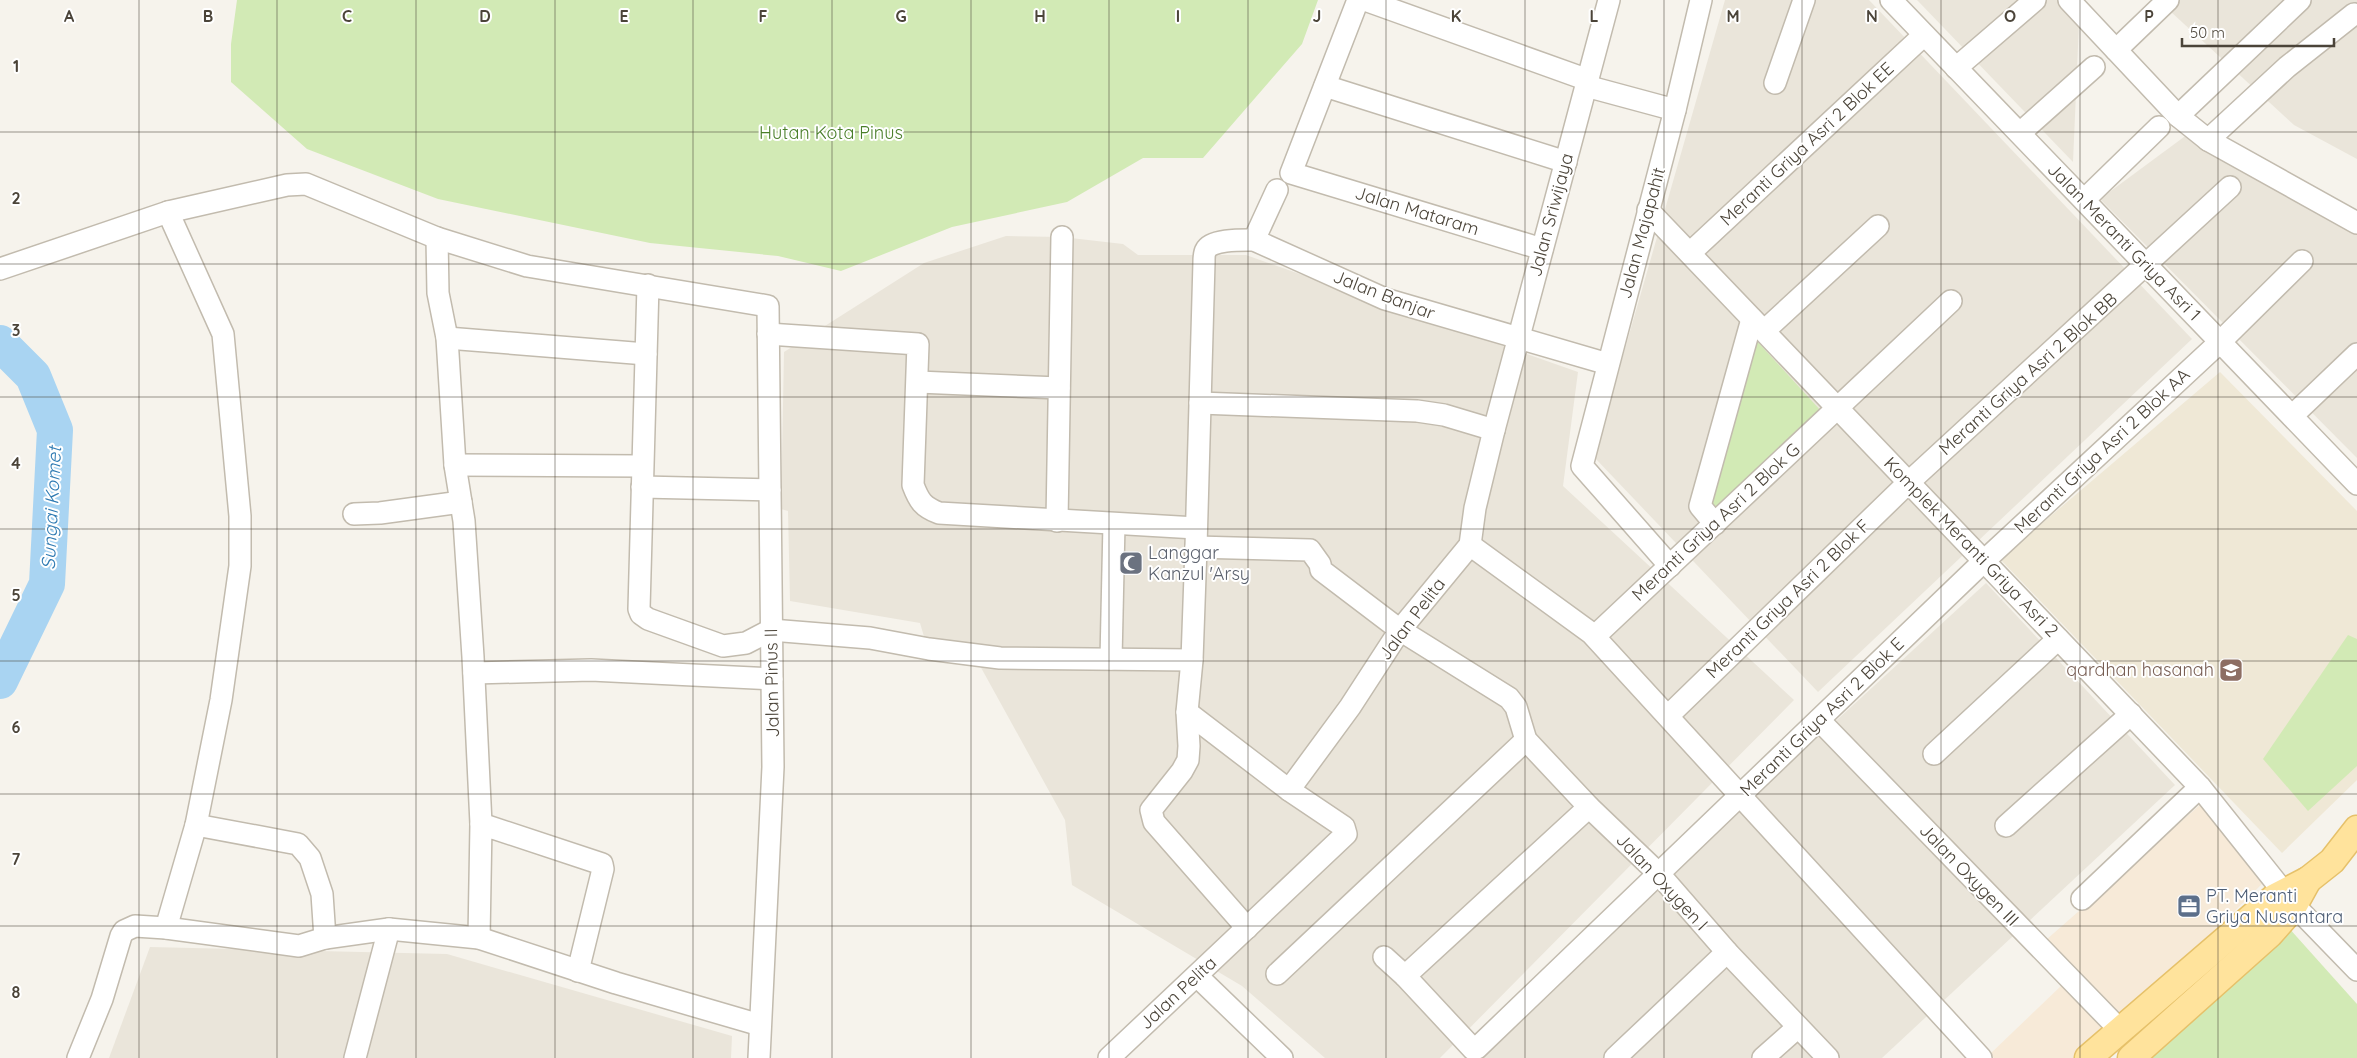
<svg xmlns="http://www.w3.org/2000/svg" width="2357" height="1058" font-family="Quicksand,sans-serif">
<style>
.residential{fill:#eae5da}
.commercial{fill:#f7ead8}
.education{fill:#efe8d6}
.green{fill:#d2eab5}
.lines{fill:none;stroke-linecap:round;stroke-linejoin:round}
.river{stroke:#a9d4f2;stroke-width:36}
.minor-casing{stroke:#c2bbae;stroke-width:24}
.major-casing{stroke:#e6c16a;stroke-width:29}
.minor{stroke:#fff;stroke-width:21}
.major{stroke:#ffe39c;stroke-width:26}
.grid{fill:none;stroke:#4b4439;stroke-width:1;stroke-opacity:0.55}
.labels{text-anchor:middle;stroke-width:4;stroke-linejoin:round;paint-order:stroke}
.park-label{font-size:18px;fill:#4a7f2a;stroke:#fff}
.street-label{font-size:18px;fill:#4b4439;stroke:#fff}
.worship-label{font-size:18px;fill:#5b616d;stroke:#fff;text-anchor:start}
.education-label{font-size:18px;fill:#785e54;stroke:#fff;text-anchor:end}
.service-label{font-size:18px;fill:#4e5e75;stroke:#fff;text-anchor:start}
.water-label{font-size:19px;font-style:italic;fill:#2e7ab2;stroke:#fff}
.grid-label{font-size:16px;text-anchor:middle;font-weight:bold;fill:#4b4439;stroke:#fff;stroke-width:4;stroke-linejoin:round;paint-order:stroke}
</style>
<rect width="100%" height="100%" fill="#f6f3ec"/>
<g class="residential">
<path d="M1725 0H1869L2192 339 1818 692 1594 457Z"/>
<path d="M1917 0H2080L2073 162Z"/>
<path d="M2158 0H2357V159L2294 125Z"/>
<path d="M2188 134 2357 227V458L2100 199Z"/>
<path d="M1006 236 1062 237 1123 244 1138 255H1246L1578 372 1563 486 1794 700 1440 1058H1325L1242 986 1072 885 1065 820 968 644 925 640 920 623 790 601 788 511 781 509 784 352 924 263Z"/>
<path d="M1986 583 2175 785 1882 1058H1469Z"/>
<path d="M150 947 447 954 732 1036 731 1058H109Z"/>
</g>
<g class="commercial">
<path d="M2201 804 2268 878 2124 1020 2046 940Z"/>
<path d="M2062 985 2108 1030 2081 1058H1994L1990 1054Z"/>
</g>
<path class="education" d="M2220 372 2357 511V780L2282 853 2000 559Z"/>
<g class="green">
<path d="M237 0H1318L1302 44 1203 158H1143L1067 202 952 227 841 271 778 256 650 243 438 199 307 149 231 82V44Z"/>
<path d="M1755 339 1822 412 1707 515Z"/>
<path d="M2348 635 2357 639V766L2308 811 2263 759Z"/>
<path d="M2288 927 2357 1004V1058H2151Z"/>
</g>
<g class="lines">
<path class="river" d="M0 343 33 376 55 430 47 584 0 681"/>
<g class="minor-casing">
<g id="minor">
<path d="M1358 0 1291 173 1542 249"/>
<path d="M1365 0 1588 80"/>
<path d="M1891 0 2357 484"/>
<path d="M2069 0 2178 116 2208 140 2357 223"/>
<path d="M2116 50 2168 0"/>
<path d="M1956 68 2035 0"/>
<path d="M1775 83 1804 0"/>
<path d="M1325 86 1566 162"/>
<path d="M1586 86 1675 110"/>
<path d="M2178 116 2300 0"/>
<path d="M2020 133 2094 67"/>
<path d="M2208 140 2287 67 2354 14"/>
<path d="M2084 200 2159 127"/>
<path d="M1648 210 2200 787 2294 905 2357 970"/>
<path d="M168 212 223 334 240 516V566L221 700 196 825 298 844 310 858 322 894 325 938"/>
<path d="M437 238 438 293 447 338 455 465 464 521 473 657 481 824"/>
<path d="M1254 240 1277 190"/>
<path d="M1690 253 1924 35"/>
<path d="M0 269 168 212 287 185 306 184 437 238 527 266 768 306 773 767 759 1058"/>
<path d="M648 285 639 609 641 614 648 619 723 646 746 643 771 630 870 638 929 649 1000 658 1192 660"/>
<path d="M1764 331 1878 226"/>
<path d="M768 334 918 344 913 485C919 501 923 507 939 513L1196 528"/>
<path d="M447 338 646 354"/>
<path d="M918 382 1059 388"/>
<path d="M1200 403 1417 411 1444 415 1494 430"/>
<path d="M2292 416 2357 354"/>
<path d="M455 465 642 466"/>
<path d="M642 487 770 490"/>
<path d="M354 514 380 513 461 502"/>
<path d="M1057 521 1062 237"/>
<path d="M1715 524 1700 506 1752 319"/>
<path d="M1470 545 1591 633 1981 1058"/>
<path d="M1196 547 1310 550 1320 564 1321 570 1400 630 1509 698 1516 707 1526 740 1589 807 1659 874 1727 952 1828 1058"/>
<path d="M1670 566 1582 466 1675 110 1701 0"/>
<path d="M1595 636 1951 301"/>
<path d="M1111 659 1114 524"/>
<path d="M474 673 591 670 772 679"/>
<path d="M1668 716 1909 482 2230 187"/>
<path d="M1819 720 2119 1029"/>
<path d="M1934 754 2058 639"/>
<path d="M1289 790 1350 707 1400 630 1470 545 1475 508 1494 430 1609 0"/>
<path d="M1589 807 1405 976 1473 1049 1477 1048 1984 561 2220 342 2302 261"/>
<path d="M2006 826 2131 714"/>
<path d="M2082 899 2200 787"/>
<path d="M166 928 196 825"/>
<path d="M1247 928 1154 822 1151 810 1182 771 1188 760 1189 746 1187 712 1192 660 1196 547 1204 262C1204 259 1204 253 1206 250 1211 239 1243 240 1254 240L1385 299 1608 364"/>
<path d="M479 938 481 824 602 864 603 869 578 971"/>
<path d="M1384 957 1405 976"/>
<path d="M1277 974 1526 740"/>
<path d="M1197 976 1282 1058"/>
<path d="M78 1058 102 999 121 936 124 931 135 926 166 928 299 946 325 938 389 929 479 938 616 983 760 1025"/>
<path d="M355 1058 389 929"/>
<path d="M1109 1058 1346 834 1344 827 1289 790 1187 712"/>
<path d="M1615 1058 1727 952"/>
<path d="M1763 1058 1798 1027"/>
</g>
</g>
<g class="major-casing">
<g id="major">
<path d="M2088 1058 2275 897 2308 880 2332 861 2357 829"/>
<path d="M2131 1058 2270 934 2292 909 2308 880"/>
</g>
</g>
<use href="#minor" class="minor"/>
<use href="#major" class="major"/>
</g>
<path class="grid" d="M139 0V1058M277 0V1058M416 0V1058M555 0V1058M693 0V1058M832 0V1058M971 0V1058M1109 0V1058M1248 0V1058M1386 0V1058M1525 0V1058M1664 0V1058M1802 0V1058M1941 0V1058M2080 0V1058M2218 0V1058M0 132H2357M0 264H2357M0 397H2357M0 529H2357M0 661H2357M0 794H2357M0 926H2357"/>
<defs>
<g id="mosque-square" transform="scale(1.25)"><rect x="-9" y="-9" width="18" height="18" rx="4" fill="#6b7280" stroke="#fff"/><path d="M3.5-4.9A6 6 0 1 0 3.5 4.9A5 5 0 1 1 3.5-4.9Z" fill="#fff"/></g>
<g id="school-square" transform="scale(1.25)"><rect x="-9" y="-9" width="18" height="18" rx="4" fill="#8d6e63" stroke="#fff"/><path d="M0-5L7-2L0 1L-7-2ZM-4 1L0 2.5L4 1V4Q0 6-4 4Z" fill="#fff"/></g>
<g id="office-square" transform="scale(1.25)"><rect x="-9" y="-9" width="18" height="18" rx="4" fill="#5c6f8a" stroke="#fff"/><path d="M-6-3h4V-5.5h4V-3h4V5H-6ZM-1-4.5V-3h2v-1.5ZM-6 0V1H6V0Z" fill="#fff"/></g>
</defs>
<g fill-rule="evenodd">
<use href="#mosque-square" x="1131" y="563"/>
<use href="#school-square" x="2231" y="670"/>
<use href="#office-square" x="2189" y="906"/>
</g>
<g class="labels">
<g class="park-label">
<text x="831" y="139">Hutan Kota Pinus</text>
</g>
<g class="street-label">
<text transform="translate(1807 144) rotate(-43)" y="6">Meranti Griya Asri 2 Blok EE</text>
<text transform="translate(1417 211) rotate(17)" y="6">Jalan Mataram</text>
<text transform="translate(1551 215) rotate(-75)" y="6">Jalan Sriwijaya</text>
<text transform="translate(1642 233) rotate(-75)" y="6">Jalan Majapahit</text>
<text transform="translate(2124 242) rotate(46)" y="6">Jalan Meranti Griya Asri 1</text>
<text transform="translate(1384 295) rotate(21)" y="6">Jalan Banjar</text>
<text transform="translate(2028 374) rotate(-42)" y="6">Meranti Griya Asri 2 Blok BB</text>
<text transform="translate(2102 451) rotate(-43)" y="6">Meranti Griya Asri 2 Blok AA</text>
<text transform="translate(1716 522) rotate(-43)" y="6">Meranti Griya Asri 2 Blok G</text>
<text transform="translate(1971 547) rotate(46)" y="6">Komplek Meranti Griya Asri 2</text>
<text transform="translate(1788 599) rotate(-44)" y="6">Meranti Griya Asri 2 Blok F</text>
<text transform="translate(1412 619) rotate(-53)" y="6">Jalan Pelita</text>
<text transform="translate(772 683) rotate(-91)" y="6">Jalan Pinus II</text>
<text transform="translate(1822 717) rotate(-44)" y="6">Meranti Griya Asri 2 Blok E</text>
<text transform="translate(1969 875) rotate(46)" y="6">Jalan Oxygen III</text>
<text transform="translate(1662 882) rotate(47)" y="6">Jalan Oxygen I</text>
<text transform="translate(1178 993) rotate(-43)" y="6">Jalan Pelita</text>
</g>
<g class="worship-label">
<text x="1148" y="559">Langgar<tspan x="1148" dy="21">Kanzul 'Arsy</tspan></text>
</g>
<g class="education-label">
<text x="2214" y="676">qardhan hasanah</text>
</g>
<g class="service-label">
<text x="2206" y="902">PT. Meranti<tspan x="2206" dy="21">Griya Nusantara</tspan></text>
</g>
<g class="water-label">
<text transform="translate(51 508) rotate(-87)" y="7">Sungai Komet</text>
</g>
</g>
<g class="grid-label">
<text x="69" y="22">A</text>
<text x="208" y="22">B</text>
<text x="347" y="22">C</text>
<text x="485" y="22">D</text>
<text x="624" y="22">E</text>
<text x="763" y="22">F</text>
<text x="901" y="22">G</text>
<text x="1040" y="22">H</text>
<text x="1178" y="22">I</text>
<text x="1317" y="22">J</text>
<text x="1456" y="22">K</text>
<text x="1594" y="22">L</text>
<text x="1733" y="22">M</text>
<text x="1872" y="22">N</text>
<text x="2010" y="22">O</text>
<text x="2149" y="22">P</text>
<text x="16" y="72">1</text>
<text x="16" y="204">2</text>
<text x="16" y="336">3</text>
<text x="16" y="469">4</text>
<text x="16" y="601">5</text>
<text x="16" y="733">6</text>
<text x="16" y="865">7</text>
<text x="16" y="998">8</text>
</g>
<path d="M2182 38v8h152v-8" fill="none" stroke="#4b4439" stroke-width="2.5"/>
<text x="2190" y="38" font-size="15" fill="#4b4439" stroke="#ffffff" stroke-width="4" paint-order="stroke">50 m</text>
</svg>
